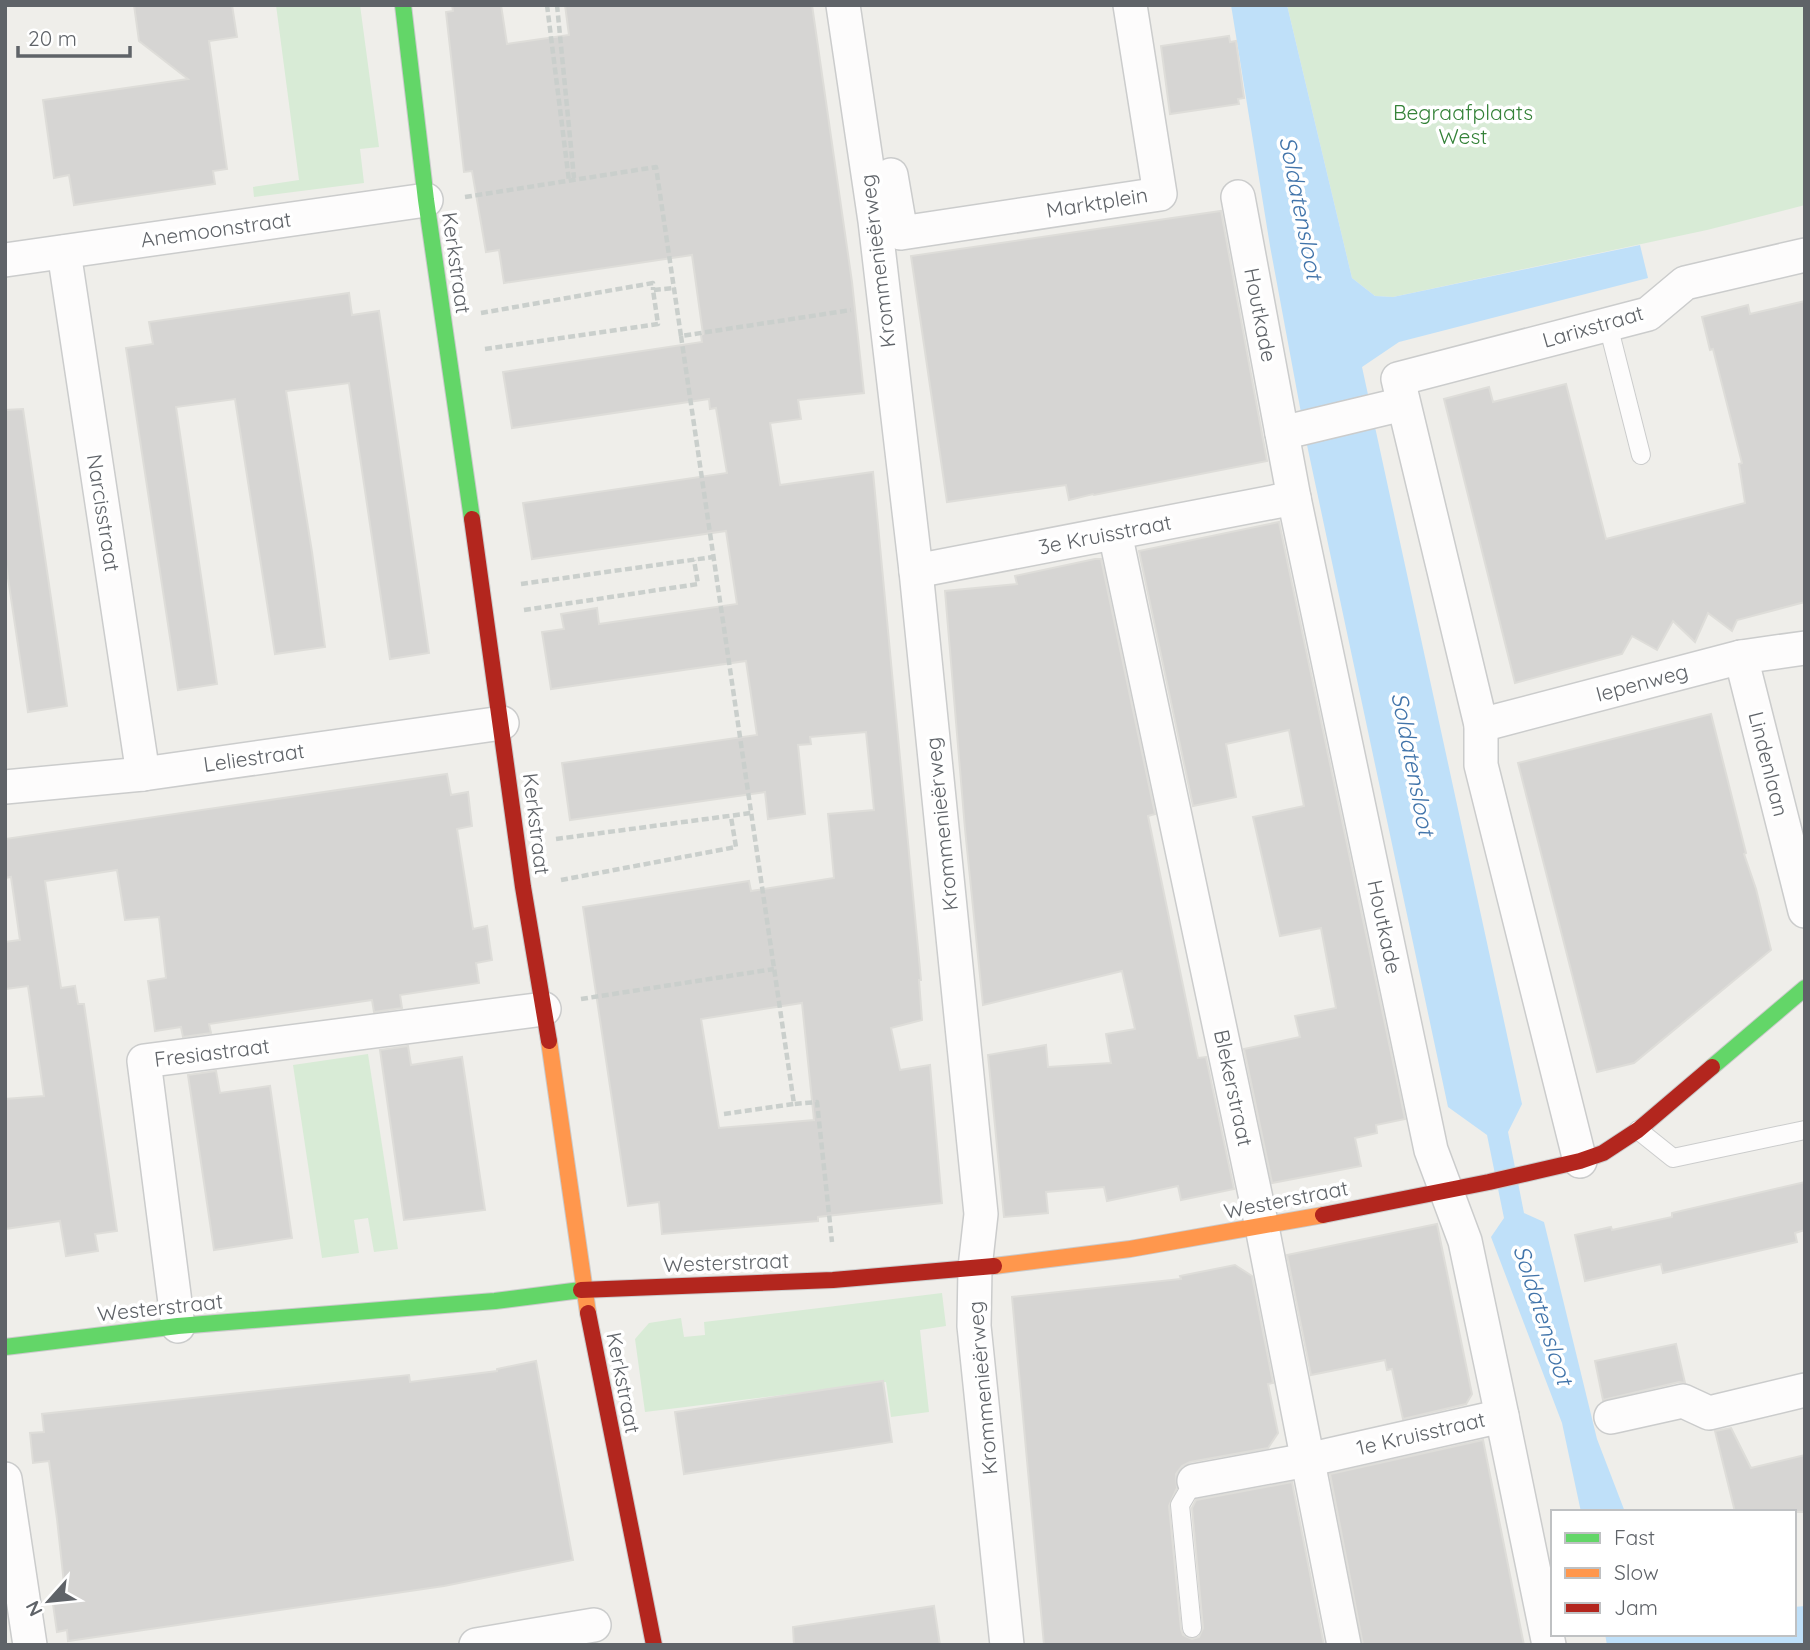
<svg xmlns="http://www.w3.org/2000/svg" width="1810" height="1650" font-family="Quicksand,sans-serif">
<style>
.green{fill:#d8ebd6}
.water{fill:#bfe0f9}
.building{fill:#d6d5d3;stroke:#deddd9;stroke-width:2;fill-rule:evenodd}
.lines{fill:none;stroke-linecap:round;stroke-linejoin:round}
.lane-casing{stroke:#cbcccc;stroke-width:20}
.street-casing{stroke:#cbcccc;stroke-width:36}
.fast-casing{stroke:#cacacb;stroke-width:18}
.slow-casing{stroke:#cacacb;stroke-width:18}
.jam-casing{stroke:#cacacb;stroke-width:18}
.path{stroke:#cacfcc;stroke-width:4.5;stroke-dasharray:7 3.5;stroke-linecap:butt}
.lane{stroke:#fdfcfc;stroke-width:18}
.street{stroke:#fdfcfc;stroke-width:33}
.fast{stroke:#63d668;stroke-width:16}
.slow{stroke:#ff974d;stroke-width:16}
.jam{stroke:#b3261e;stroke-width:16}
.labels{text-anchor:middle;stroke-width:7;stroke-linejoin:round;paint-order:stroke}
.park-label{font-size:21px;fill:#348238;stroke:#fff}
.street-label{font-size:21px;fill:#5f6368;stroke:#fff}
.water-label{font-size:23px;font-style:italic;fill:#4174aa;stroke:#fff}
</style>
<rect width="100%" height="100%" fill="#efeeea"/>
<g class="green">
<path d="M276 5H360L379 147 360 149 364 183 254 197 253 187 299 180Z"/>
<path d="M1287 5H1805V205L1707 230 1393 297 1375 296 1352 278Z"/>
<path d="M368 1054 398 1249 374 1252 368 1218 354 1220 359 1253 322 1258 293 1065Z"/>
<path d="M942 1293 946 1326 920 1330 929 1412 891 1417 886 1382 645 1412 635 1339 649 1323 681 1318 684 1337 705 1335 704 1322Z"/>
</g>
<g class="water">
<path d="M1231 5H1287L1352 278 1375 296 1393 297 1640 245 1648 278 1399 342 1362 367 1522 1104 1508 1132 1524 1213 1544 1222 1597 1439 1625 1512H1581L1562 1423 1491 1237 1504 1218 1487 1135 1448 1107 1307 445 1270 246Z"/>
<path d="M1805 1606V1645H1607L1605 1634H1794V1607Z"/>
</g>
<g class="building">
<path d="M134 5H232L237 37 209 41 227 169 213 171 215 184 74 205 69 175 54 178 43 100 188 79 139 41Z"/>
<path d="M452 5H501L507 44 569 35 565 5H812L852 282 864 393 798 400 801 419 770 423 780 485 873 472 921 980H919L922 1020 891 1028 900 1070 930 1065 942 1203 818 1217V1221L662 1234 659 1202 628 1206 583 907 749 881 751 891 834 878 828 814 874 810 866 732 810 737 811 744 798 745 805 814 768 819 765 792 570 820 562 763 757 735 746 661 551 689 542 632 564 629 561 614 597 608 599 624 737 604 726 531 532 559 523 503 727 473 716 408 710 409 709 399 512 428 503 372 702 342 701 335 703 334 692 255 504 283 499 250 486 252 472 171 464 172 446 12 453 11ZM802 1003 814 1120 719 1128 701 1019Z"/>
<path d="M1229 36 1230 42 1236 41 1244 98 1238 99 1239 104 1170 114 1161 46Z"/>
<path d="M1221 211 1267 461 1094 495 1093 494 1069 500 1066 485 947 502 911 256Z"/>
<path d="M349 293 352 315 379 311 429 653 390 659 349 383 286 391 312 552 325 647 275 654 235 399 176 407 217 684 178 690 126 348 153 344 149 322Z"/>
<path d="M1805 301V602L1737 620 1732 631 1708 613 1695 642 1673 621 1657 650 1632 636 1622 654 1515 683 1444 399 1489 387 1493 402 1566 384 1606 539 1745 503 1739 464 1742 463 1713 349 1710 350 1702 317 1748 305 1750 314Z"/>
<path d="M23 409 67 706 28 712 5 558V410Z"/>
<path d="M1279 522 1405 1119 1376 1125 1377 1133 1355 1138 1361 1166 1272 1183 1244 1049 1300 1037 1295 1016 1336 1008 1321 928 1280 936 1253 817 1304 806 1289 730 1226 744 1236 797 1193 806 1139 551Z"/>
<path d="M1095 559H1101L1155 814 1148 816 1198 1058 1206 1057 1234 1189 1181 1200 1178 1186 1107 1201 1104 1187 1046 1192 1048 1213 1004 1217 988 1055 1046 1045 1048 1067 1111 1063 1106 1034 1135 1029 1122 971 983 1005 965 829 945 591 1017 584 1015 576Z"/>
<path d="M1711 714 1746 853 1744 854 1756 889 1771 950 1634 1063 1597 1072 1518 763Z"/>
<path d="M447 774 451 795 468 792 472 826 457 829 473 929 487 926 492 960 476 963 479 983 400 995 402 1008 374 1012 372 1000 209 1024 211 1033 183 1037 181 1027 155 1031 148 981 166 978 159 917 125 920 117 870 45 881 61 988 75 986 78 1004H84L117 1231 95 1234 98 1251 66 1256 60 1221 5 1229V1099L44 1096 28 986 5 989V942L20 940 11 877 5 878V839Z"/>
<path d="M408 1046 411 1065 462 1057 485 1210 404 1220 380 1050Z"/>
<path d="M216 1071 220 1093 270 1086 292 1238 214 1250 188 1075Z"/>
<path d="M1805 1182V1230L1795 1233 1797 1242 1663 1273 1661 1264 1585 1281 1575 1235 1611 1227 1612 1230 1672 1217V1213Z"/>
<path d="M1437 1224 1472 1394 1466 1404 1403 1419 1392 1369 1387 1370 1385 1360 1311 1375 1287 1255Z"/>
<path d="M1235 1265 1252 1276 1273 1383 1268 1384 1278 1433 1268 1448 1190 1462 1182 1466 1176 1474 1177 1488 1169 1506 1181 1629 1183 1635 1192 1639 1199 1637 1203 1628 1192 1508 1196 1500 1292 1482 1324 1645H1044L1012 1297 1181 1279 1180 1276Z"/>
<path d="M1676 1344 1685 1383 1679 1382 1603 1400 1595 1361Z"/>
<path d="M536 1361 573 1560 444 1586 68 1641 67 1630 57 1632 53 1604 66 1602 57 1519 49 1461 33 1463 30 1433 44 1432 42 1414 409 1375 410 1382 497 1371V1369Z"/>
<path d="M883 1381 892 1442 684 1474 675 1412Z"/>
<path d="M1731 1428 1751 1468 1805 1455V1512H1735L1715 1431Z"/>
<path d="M1483 1440 1524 1645H1363L1330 1474Z"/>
<path d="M934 1606 940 1645H794L793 1627Z"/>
</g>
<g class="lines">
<g class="lane-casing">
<g id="lane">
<path d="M1608 325 1641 455"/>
<path d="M1638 1130 1673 1158 1805 1130"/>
<path d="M1192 1628 1180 1505 1194 1481"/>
</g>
</g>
<g class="street-casing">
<g id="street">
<path d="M843 5 875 221 916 571 981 1214 975 1268 974 1326 1007 1645"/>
<path d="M891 175 901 233 1160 194 1130 5"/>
<path d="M1238 197 1294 498 1431 1150 1465 1241 1502 1416"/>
<path d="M64 252 143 774"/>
<path d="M5 260 426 200"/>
<path d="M1282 433 1403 404"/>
<path d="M1115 533 1262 1227 1344 1645"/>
<path d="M916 571 1294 498"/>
<path d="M1741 657 1805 911"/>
<path d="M1481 725 1741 657 1805 648"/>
<path d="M5 787 143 774 502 723"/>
<path d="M1580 1161 1481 765V725L1398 379 1648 314 1685 283 1805 255"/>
<path d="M178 1326 144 1061 544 1009"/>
<path d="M1611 1417 1683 1401 1709 1413 1805 1390"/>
<path d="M5 1479 30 1645"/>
<path d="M1194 1481 1307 1460 1502 1416 1549 1645"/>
<path d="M476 1645 594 1625"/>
</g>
</g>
<g class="fast-casing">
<g id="fast">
<path d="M403 5 426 200 472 519"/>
<path d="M1712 1067 1805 988"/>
<path d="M5 1347 178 1326 495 1301 581 1290"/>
</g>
</g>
<g class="slow-casing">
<g id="slow">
<path d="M549 1041 588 1313"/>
<path d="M994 1266 1130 1249 1323 1215"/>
</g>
</g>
<g class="jam-casing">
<g id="jam">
<path d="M472 519 523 887 549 1041"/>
<path d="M1323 1215 1489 1182 1580 1161 1603 1153 1638 1130 1712 1067"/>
<path d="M581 1290 833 1280 994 1266"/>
<path d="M588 1313 654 1645"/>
</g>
</g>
<g class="path">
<path d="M547 5 569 181"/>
<path d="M557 5 574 178"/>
<path d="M465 197 656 167 681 336 851 310"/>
<path d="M481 313 653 283V290"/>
<path d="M681 336 794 1104 817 1102 832 1242"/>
<path d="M485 349 658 324 653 290 675 288"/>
<path d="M521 584 713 557"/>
<path d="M524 610 698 584 694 560"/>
<path d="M556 839 751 813"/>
<path d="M561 880 736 847 731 817"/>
<path d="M581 999 774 969"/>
<path d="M724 1114 794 1104"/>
</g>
<use href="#lane" class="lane"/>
<use href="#street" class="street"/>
<use href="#fast" class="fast"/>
<use href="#slow" class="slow"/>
<use href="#jam" class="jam"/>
</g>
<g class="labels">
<g class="park-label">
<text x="1463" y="120">Begraafplaats<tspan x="1463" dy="24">West</tspan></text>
</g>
<g class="street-label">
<text transform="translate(1097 203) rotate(-9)" y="7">Marktplein</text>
<text transform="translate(216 230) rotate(-8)" y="7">Anemoonstraat</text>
<text transform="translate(878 261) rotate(-97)" y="7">Krommenieërweg</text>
<text transform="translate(456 263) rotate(82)" y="7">Kerkstraat</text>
<text transform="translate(1260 315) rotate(79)" y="7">Houtkade</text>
<text transform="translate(1593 327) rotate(-16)" y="7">Larixstraat</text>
<text transform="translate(103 513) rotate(81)" y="7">Narcisstraat</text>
<text transform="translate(1105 535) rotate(-11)" y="7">3e Kruisstraat</text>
<text transform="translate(1642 683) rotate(-15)" y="7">Iepenweg</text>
<text transform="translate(254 758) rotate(-8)" y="7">Leliestraat</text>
<text transform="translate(1768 764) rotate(76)" y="7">Lindenlaan</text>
<text transform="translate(536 824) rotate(83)" y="7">Kerkstraat</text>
<text transform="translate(942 824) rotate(-96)" y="7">Krommenieërweg</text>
<text transform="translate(1384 927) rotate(78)" y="7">Houtkade</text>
<text transform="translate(212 1053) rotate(-7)" y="7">Fresiastraat</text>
<text transform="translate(1233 1088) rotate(78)" y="7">Blekerstraat</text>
<text transform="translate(1286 1200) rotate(-11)" y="7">Westerstraat</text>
<text transform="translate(726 1263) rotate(-2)" y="7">Westerstraat</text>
<text transform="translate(160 1308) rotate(-6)" y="7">Westerstraat</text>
<text transform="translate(623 1383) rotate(79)" y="7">Kerkstraat</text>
<text transform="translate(983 1388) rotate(-95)" y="7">Krommenieërweg</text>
<text transform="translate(1421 1434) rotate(-13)" y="7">1e Kruisstraat</text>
</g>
<g class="water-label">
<text transform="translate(1301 208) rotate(79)" y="8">Soldatensloot</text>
<text transform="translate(1413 764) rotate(79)" y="8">Soldatensloot</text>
<text transform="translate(1543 1315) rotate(72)" y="8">Soldatensloot</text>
</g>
</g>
<rect width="1810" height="1650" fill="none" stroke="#5f6368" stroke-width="14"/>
<rect x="1551" y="1510" width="245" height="126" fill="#ffffff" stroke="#bfc1c3" stroke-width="2"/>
<rect x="1565" y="1533" width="35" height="10" fill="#63d668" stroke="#bfc1c3" stroke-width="2"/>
<text x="1614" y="1545" font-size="21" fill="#5f6368">Fast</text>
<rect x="1565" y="1568" width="35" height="10" fill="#ff974d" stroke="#bfc1c3" stroke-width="2"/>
<text x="1614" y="1580" font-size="21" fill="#5f6368">Slow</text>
<rect x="1565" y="1603" width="35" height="10" fill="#b3261e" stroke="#bfc1c3" stroke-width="2"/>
<text x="1614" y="1615" font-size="21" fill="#5f6368">Jam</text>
<g transform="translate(49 1601) rotate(243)" stroke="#ffffff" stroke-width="5" paint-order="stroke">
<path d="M0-5L12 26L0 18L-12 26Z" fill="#5f6368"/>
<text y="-10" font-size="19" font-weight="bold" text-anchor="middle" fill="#5f6368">N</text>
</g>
<path d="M18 46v10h112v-10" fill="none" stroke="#5f6368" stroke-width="3.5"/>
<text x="28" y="46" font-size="21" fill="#5f6368" stroke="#ffffff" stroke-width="5" paint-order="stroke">20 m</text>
</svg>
